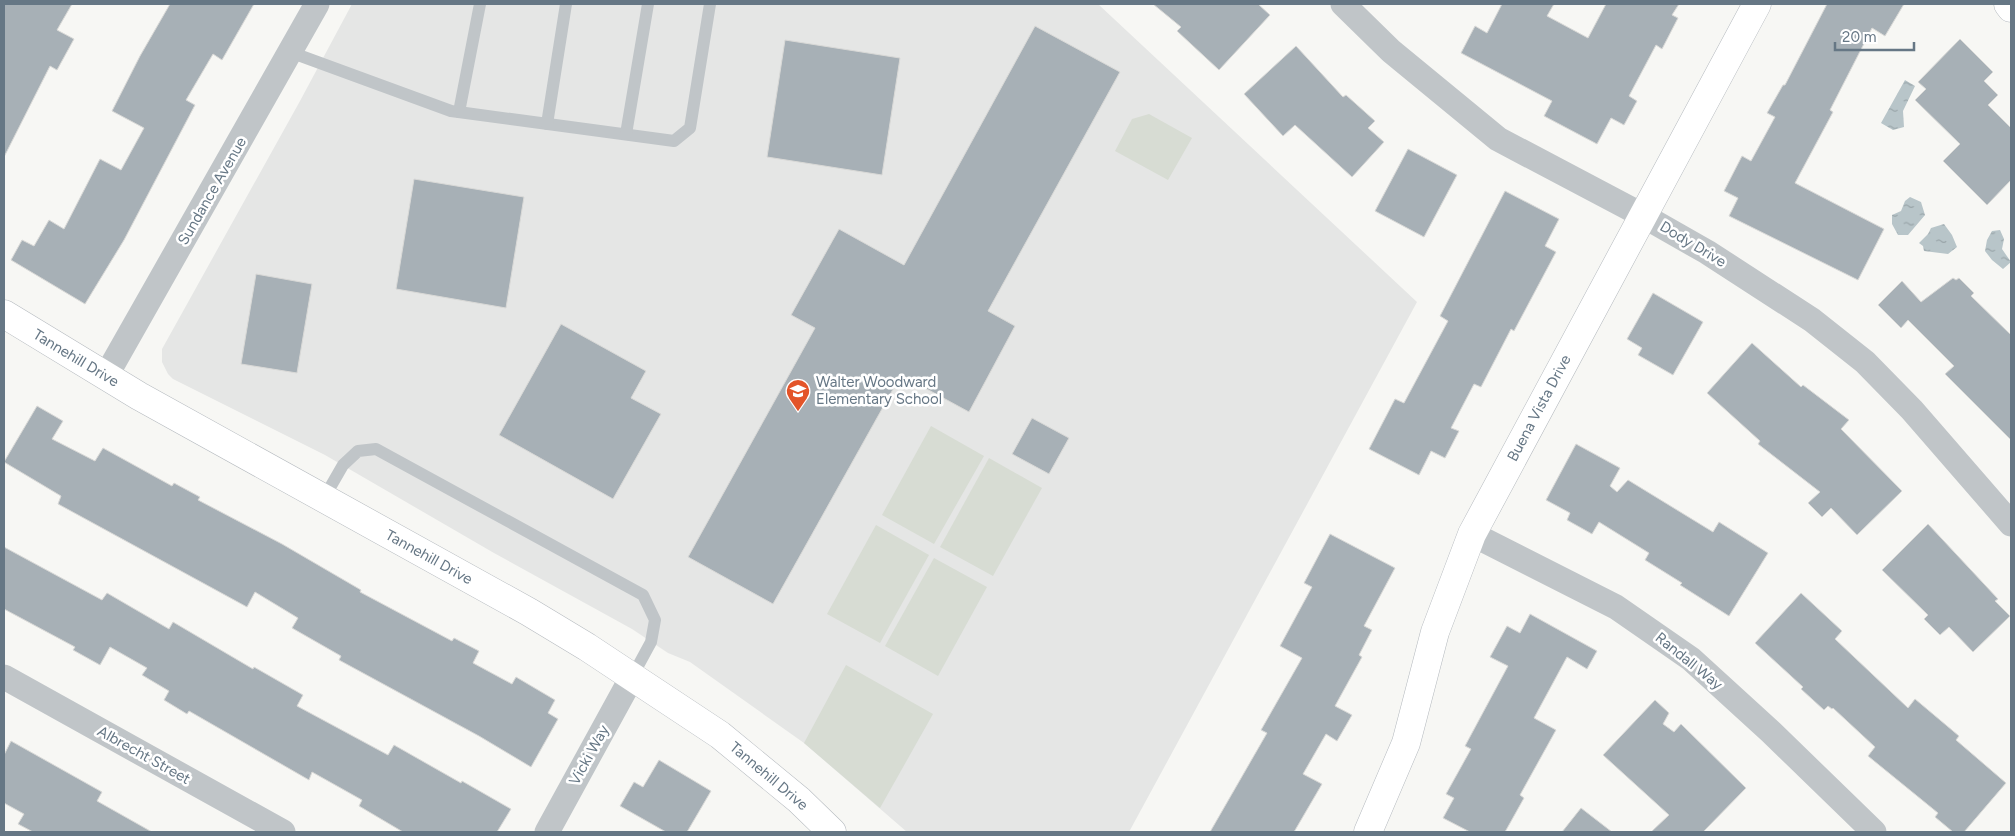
<svg xmlns="http://www.w3.org/2000/svg" width="2015" height="836" font-family="Figtree,sans-serif">
<style>
.built{fill:#e5e6e5}
.park{fill:#d7dcd3}
.water{fill:url(#water-ripples)}
.building{fill:#a7b0b6;stroke:#d9d9d7}
.lines{fill:none;stroke-linecap:round;stroke-linejoin:round}
.secondary-casing{stroke:#b5babf;stroke-width:29}
.lane{stroke:#c0c5c8;stroke-width:12}
.street{stroke:#c0c5c8;stroke-width:25}
.secondary{stroke:#fff;stroke-width:28}
.labels{text-anchor:middle;stroke-width:5;stroke-linejoin:round;paint-order:stroke}
.street-label{font-size:15px;fill:#667785;stroke:#fff}
.poi-label{font-size:15px;fill:#667785;stroke:#fff;text-anchor:start}
</style>
<defs>
<pattern id="water-ripples" width="26" height="14" patternUnits="userSpaceOnUse" patternTransform="scale(1.25)"><rect width="26" height="14" fill="#b8c5c9"/><path d="M2 4q2-2 4 0t4 0M15 11q2-2 4 0t4 0" fill="none" stroke="#99a5a9"/></pattern>
</defs>
<rect width="100%" height="100%" fill="#f7f7f4"/>
<path class="built" d="M352 4H1098L1417 302 1129 832H907L804 743 690 662 668 653 632 629 494 553 325 455 173 379 168 374 162 362V349L300 101Z"/>
<g class="park">
<path d="M1149 114 1192 138 1168 180 1115 151 1132 119Z"/>
<path d="M931 426 984 456 934 544 882 515Z"/>
<path d="M989 458 1042 488 993 576 940 547Z"/>
<path d="M876 525 929 555 880 643 827 614Z"/>
<path d="M934 558 987 587 938 676 885 646Z"/>
<path d="M846 665 933 714 880 808 804 743Z"/>
</g>
<g class="water">
<path d="M1905 80 1915 86 1903 111 1904 127 1893 130 1881 123Z"/>
<path d="M1910 197 1921 202 1925 215 1908 235H1898L1892 224V215L1901 211 1905 201Z"/>
<path d="M1944 224 1952 235 1957 247 1948 254 1924 251 1923 246 1919 243 1928 234 1931 228Z"/>
<path d="M2000 230 2004 239 2002 249 2011 262 2003 269 1992 260 1985 251 1987 240 1992 231Z"/>
</g>
<g class="building">
<path d="M4 4H72L57 30 74 39 57 70 50 66 4 157Z"/>
<path d="M170 4H254L222 60 213 54 186 100 195 105 124 240 85 304 11 260 22 240 34 246 49 220 64 229 100 159 121 170 144 128 112 111 140 56Z"/>
<path d="M1153 4H1258L1270 15 1219 70 1177 31 1181 27Z"/>
<path d="M1502 4H1554L1547 16 1588 38 1606 4H1679L1672 15 1678 18 1662 49 1656 45 1629 96 1637 101 1624 125 1611 118 1597 144 1544 116 1552 101 1461 53 1475 26 1487 33Z"/>
<path d="M1827 4H1904L1885 36 1872 28 1830 110 1833 112 1795 183 1884 229 1858 280 1729 216 1738 198 1724 191 1742 156 1751 161 1775 117 1767 113 1783 85H1785Z"/>
<path d="M1035 26 1120 72 988 311 1015 326 969 412 901 375 773 604 688 557 815 328 791 315 839 229 904 265Z"/>
<path d="M1960 39 1993 72 1984 81 1998 95 1988 105 2011 128V180L1987 205 1943 161 1960 144 1915 100 1926 89 1918 82Z"/>
<path d="M785 40 900 58 882 175 767 157Z"/>
<path d="M1296 46 1343 97 1346 95 1375 121 1368 128 1384 142 1352 177 1295 125 1283 136 1244 94Z"/>
<path d="M1408 149 1457 175 1424 237 1375 211Z"/>
<path d="M414 179 524 197 506 308 396 289Z"/>
<path d="M1505 191 1559 219 1545 246 1556 252 1514 331 1511 329 1481 387 1474 384 1451 428 1459 431 1445 458 1431 451 1419 475 1369 449 1395 399 1404 403 1448 321 1440 316Z"/>
<path d="M256 274 312 284 297 373 241 364Z"/>
<path d="M1953 278 1956 280 1959 278 1974 293 1971 296 2011 335V440L1945 374 1954 366 1908 320 1901 328 1878 305 1902 281 1921 302Z"/>
<path d="M1653 293 1703 322 1673 375 1638 355 1642 348 1627 339Z"/>
<path d="M561 324 646 371 631 398 661 414 613 499 499 435Z"/>
<path d="M1752 343 1801 387 1803 385 1849 420 1841 429 1902 491 1857 535 1831 508 1822 517 1808 503 1820 492 1758 444 1760 441 1707 393Z"/>
<path d="M37 406 63 421 52 439 95 461 103 448 172 486 174 483 200 497 198 500 282 544 361 590 360 592 452 641 454 638 479 651 473 663 512 684 516 677 555 700 548 713 558 719 531 767 479 736 339 660 341 656 292 628 298 618 255 592 247 607 58 504 61 496 4 462Z"/>
<path d="M1032 418 1069 438 1049 474 1012 454Z"/>
<path d="M1576 444 1620 468 1610 486 1617 492 1628 480 1713 532 1719 522 1768 553 1729 616 1680 585 1682 583 1645 560 1649 553 1599 522 1592 534 1567 520 1570 513 1546 500Z"/>
<path d="M1928 524 1998 599 1995 601 2010 616 1973 652 1949 627 1940 635 1924 619 1928 615 1882 570Z"/>
<path d="M1330 534 1395 568 1364 626 1372 630 1359 655 1362 657 1335 706 1352 715 1337 741 1326 734 1303 774 1322 784 1294 832H1210L1267 733 1261 730 1302 658 1280 646 1312 587 1304 583Z"/>
<path d="M4 547 102 600 107 593 169 629 173 622 253 669 254 667 303 695 297 706 388 755 394 745 461 783 462 781 511 809 497 832H403L359 806 362 800 312 772 309 780 189 711 187 714 164 700 169 691 142 675 147 668 110 647 100 665 73 650 75 647 4 609Z"/>
<path d="M1801 593 1842 631 1835 639 1908 708 1915 699 1959 736 1956 740 2006 783 1964 832H1953L1935 817 1938 813 1868 756 1875 747 1833 708 1832 709 1828 706 1824 710 1801 689 1803 687 1755 643Z"/>
<path d="M1530 614 1597 651 1587 669 1567 657 1534 718 1556 730 1520 795 1524 798 1505 832H1470L1443 818 1454 798 1446 794 1471 749 1465 746 1508 666 1490 657 1507 626 1520 633Z"/>
<path d="M1655 700 1669 713 1663 724 1674 732 1681 724 1746 788 1703 832H1651L1669 815 1603 755Z"/>
<path d="M11 741 102 792 97 801 152 832H33L18 824 24 814 4 803V755Z"/>
<path d="M659 760 711 791 687 832H666L620 806 634 782 643 787Z"/>
<path d="M1581 808 1612 832H1562Z"/>
</g>
<g class="lines">
<g class="secondary-casing">
<g id="secondary">
<path d="M2008 4 2011 8"/>
<path d="M4 314 139 396 529 612 587 647 720 735 799 800 832 832"/>
<path d="M1368 832 1406 743 1435 632 1472 534 1757 4"/>
</g>
</g>
<g class="lane">
<path d="M290 52 451 111 674 141 690 128 710 4"/>
<path d="M459 112 480 4"/>
<path d="M547 124 566 4"/>
<path d="M626 134 648 4"/>
<path d="M324 498 343 465 358 451 376 449 643 595 655 620 651 642 632 677"/>
</g>
<g class="street">
<path d="M1343 4 1391 51 1498 139 1642 215 1707 252 1812 320 1865 362 1912 410 2011 524"/>
<path d="M106 376 317 4"/>
<path d="M1472 534 1616 607 1691 659 1771 732 1874 832"/>
<path d="M4 677 283 832"/>
<path d="M547 832 632 677"/>
</g>
<use href="#secondary" class="secondary"/>
</g>
<defs>
<g id="school-pin" transform="scale(1.25)"><path d="M0 17L-7.5 6A9.5 9.5 0 1 1 7.5 6Z" fill="#e35429" stroke="#fff"/><path d="M0-5L7-2L0 1L-7-2ZM-4 1L0 2.5L4 1V4Q0 6-4 4Z" fill="#fff"/></g>
</defs>
<g fill-rule="evenodd">
<use href="#school-pin" x="798" y="391"/>
</g>
<g class="labels">
<g class="street-label">
<text transform="translate(212 191) rotate(-60)" y="5">Sundance Avenue</text>
<text transform="translate(1693 244) rotate(31)" y="5">Dody Drive</text>
<text transform="translate(76 358) rotate(31)" y="5">Tannehill Drive</text>
<text transform="translate(1539 408) rotate(-62)" y="5">Buena Vista Drive</text>
<text transform="translate(429 557) rotate(29)" y="5">Tannehill Drive</text>
<text transform="translate(1689 661) rotate(39)" y="5">Randall Way</text>
<text transform="translate(144 755) rotate(29)" y="5">Albrecht Street</text>
<text transform="translate(589 755) rotate(-61)" y="5">Vicki Way</text>
<text transform="translate(769 776) rotate(40)" y="5">Tannehill Drive</text>
</g>
<g class="poi-label">
<text x="816" y="387">Walter Woodward<tspan x="816" dy="17">Elementary School</tspan></text>
</g>
</g>
<rect width="2015" height="836" fill="none" stroke="#667785" stroke-width="10"/>
<path d="M1835 42v8h79v-8" fill="none" stroke="#667785" stroke-width="2.5"/>
<text x="1842" y="42" font-size="15" fill="#667785" stroke="#ffffff" stroke-width="4" paint-order="stroke">20 m</text>
</svg>
